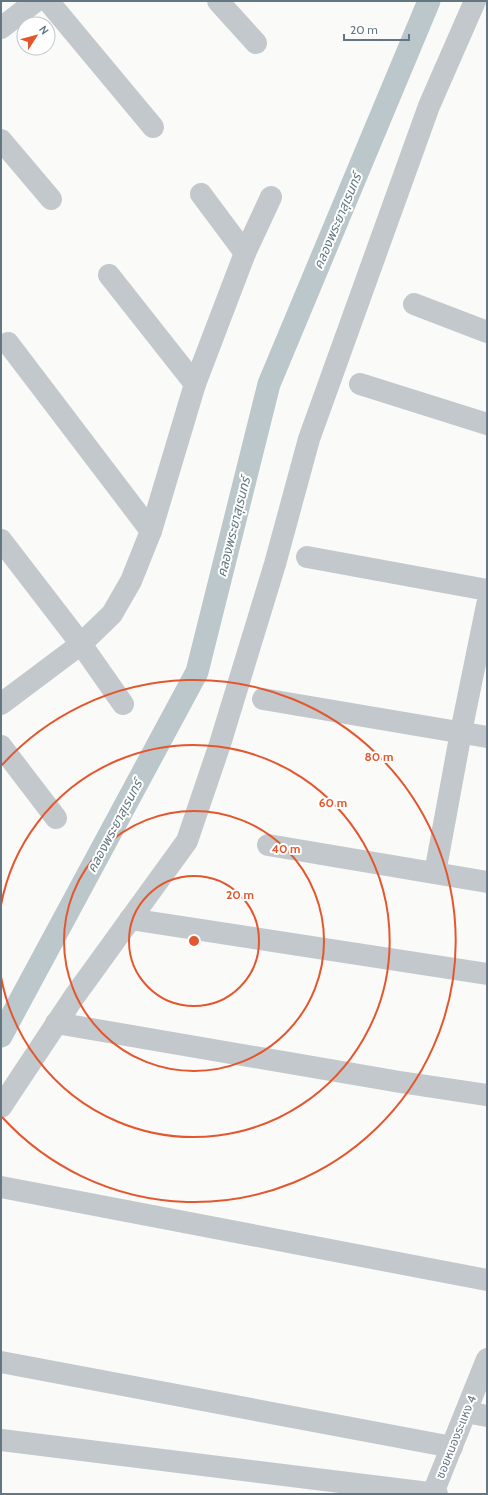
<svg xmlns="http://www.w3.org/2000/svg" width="488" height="1495" font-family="Cabin,'Noto Sans Thai',sans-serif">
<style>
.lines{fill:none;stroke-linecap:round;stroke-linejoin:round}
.canal{stroke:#bbc7cb;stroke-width:23}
.minor{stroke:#c3c8cc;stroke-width:22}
.ring{fill:none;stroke:#e4572e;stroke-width:2}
.labels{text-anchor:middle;stroke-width:4;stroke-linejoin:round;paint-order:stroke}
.street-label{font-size:12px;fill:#657683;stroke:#fff}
.water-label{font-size:13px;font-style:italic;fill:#60757c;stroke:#fff}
.centre{fill:#e4572e;stroke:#fff;stroke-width:2}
.ring-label{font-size:12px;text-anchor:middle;font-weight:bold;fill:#e4572e;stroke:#fff;stroke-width:4;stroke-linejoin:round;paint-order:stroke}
</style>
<rect width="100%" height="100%" fill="#fafaf8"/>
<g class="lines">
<path class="canal" d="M1 1036 197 672 269 384 429 1"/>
<g class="minor">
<path d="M48 1 153 127"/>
<path d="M218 1 256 43"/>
<path d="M1 28 36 1"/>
<path d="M1 140 51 199"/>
<path d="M201 194 245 253"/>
<path d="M109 275 195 384"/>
<path d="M414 304 487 332"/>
<path d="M8 343 151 531"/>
<path d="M360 384 487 424"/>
<path d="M1 540 81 644 123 704"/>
<path d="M307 557 487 590"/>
<path d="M263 699 487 737"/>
<path d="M1 704 81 644 112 614 131 581 151 531 195 384 245 253 271 197"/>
<path d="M1 746 56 818"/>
<path d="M268 845 487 882"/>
<path d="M435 873 461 732 487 605"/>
<path d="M130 919 487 974"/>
<path d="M56 1023 400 1082 487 1095"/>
<path d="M1 1107 74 997 187 841 220 744 275 564 309 439 429 106 475 1"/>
<path d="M1 1187 487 1280"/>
<path d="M1 1362 452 1447"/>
<path d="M466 1412 487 1416"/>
<path d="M1 1440 437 1494"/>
<path d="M433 1493 487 1359"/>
</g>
</g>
<g class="ring">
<circle cx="194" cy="941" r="65"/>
<circle cx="194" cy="941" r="130"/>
<path d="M1 905A196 196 0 1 1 1 977"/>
<path d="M2 765A261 261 0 1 1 2 1117"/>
</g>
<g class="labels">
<g class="street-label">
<text transform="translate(456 1437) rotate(-68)" y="4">ซอยหนองระแหง 4</text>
</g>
<g class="water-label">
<text transform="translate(337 221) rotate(-67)" y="5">คลองพระยาสุเรนทร์</text>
<text transform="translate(233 527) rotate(-76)" y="5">คลองพระยาสุเรนทร์</text>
<text transform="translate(114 826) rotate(-62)" y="5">คลองพระยาสุเรนทร์</text>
</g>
</g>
<circle cx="194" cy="941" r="6" class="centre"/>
<g class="ring-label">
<text x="379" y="761">80 m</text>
<text x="333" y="807">60 m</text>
<text x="286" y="853">40 m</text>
<text x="240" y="899">20 m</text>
</g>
<rect width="488" height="1495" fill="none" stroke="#657683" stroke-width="4"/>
<g transform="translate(36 36) rotate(54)"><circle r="19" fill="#ffffff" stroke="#c1c8cd"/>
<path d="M0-3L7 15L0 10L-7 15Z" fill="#e4572e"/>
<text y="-6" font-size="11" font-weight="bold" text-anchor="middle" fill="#657683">N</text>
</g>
<path d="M344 34v6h65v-6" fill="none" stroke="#657683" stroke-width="2"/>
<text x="350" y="34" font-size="12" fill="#657683" stroke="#ffffff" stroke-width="3" paint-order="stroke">20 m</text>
</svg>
